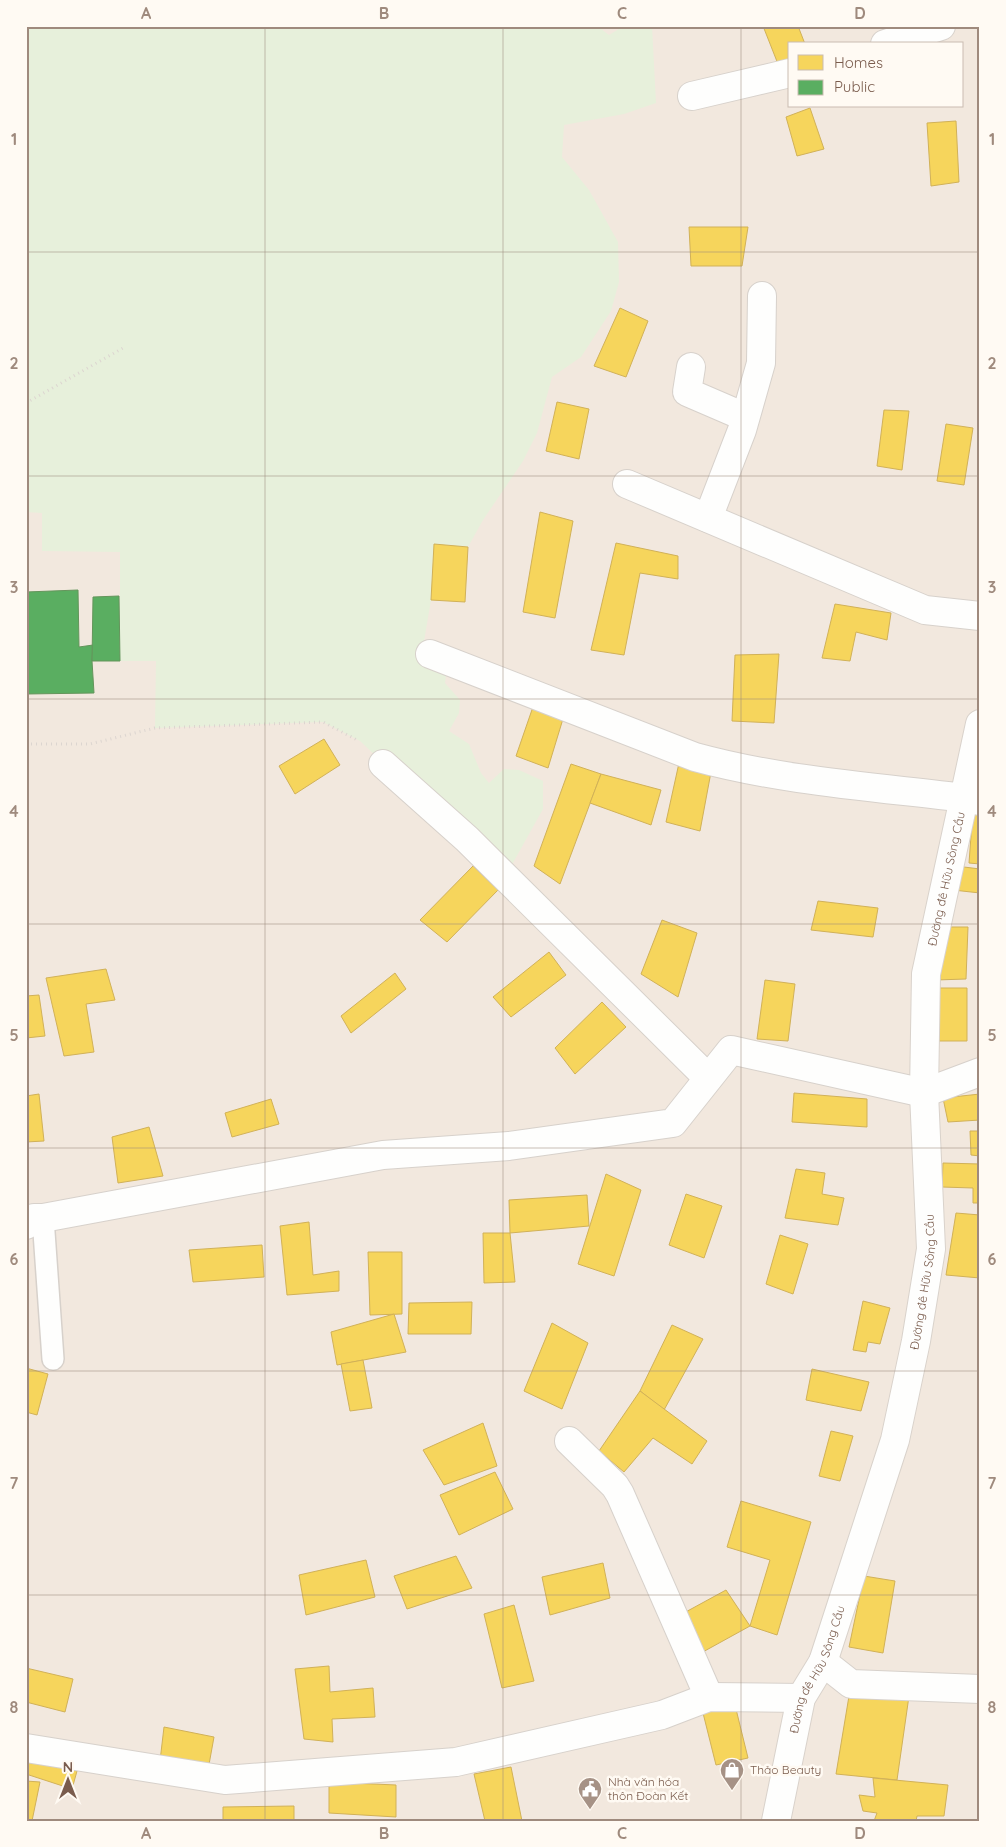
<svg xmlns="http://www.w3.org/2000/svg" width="1006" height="1847" font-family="Quicksand,sans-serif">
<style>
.residential{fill:#f2e8de;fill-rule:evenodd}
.green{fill:#e7f0db}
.homes{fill:#f6d55c;stroke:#d1b158}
.public{fill:#5aae61;stroke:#64955b}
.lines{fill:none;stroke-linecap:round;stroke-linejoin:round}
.lane-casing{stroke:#d7d1cb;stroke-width:24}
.street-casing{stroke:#d7d1cb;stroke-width:30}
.secondary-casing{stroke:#d9d2cb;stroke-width:30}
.path{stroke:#dcd5d0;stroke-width:3;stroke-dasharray:1 4;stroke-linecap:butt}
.lane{stroke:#fefefd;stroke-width:21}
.street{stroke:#fefefd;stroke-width:28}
.secondary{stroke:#fefefd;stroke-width:28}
.grid{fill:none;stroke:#9f8a7d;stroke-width:1;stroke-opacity:0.55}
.labels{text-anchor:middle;stroke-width:5;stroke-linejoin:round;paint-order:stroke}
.street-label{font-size:12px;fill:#7a5c4d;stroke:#fffaf3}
.poi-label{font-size:12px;fill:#7a5c4d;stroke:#fffaf3;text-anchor:start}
.neatline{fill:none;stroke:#9f8a7d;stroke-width:2}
.grid-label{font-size:16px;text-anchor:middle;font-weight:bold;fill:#9f8a7d}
</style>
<rect width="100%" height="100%" fill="#f9f5f0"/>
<path class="residential" d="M26 26H980V1821H26ZM790 44H962V106H790Z"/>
<path class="green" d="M26 26H597L609 35 624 26H652L656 103 624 114 564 125 562 157 589 190 618 242 619 282 611 311 581 357 552 377 537 433 523 461 483 520 468 547 434 544 431 600 421 659 448 661 445 683 460 700 459 713 449 731 469 744 481 773 489 783 504 769 519 770 543 781V809L505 877 360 741 323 722 155 728 156 661H120V552L42 551V513L26 512Z"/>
<g class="homes">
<path d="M763 26H798L805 44H790V59L778 64Z"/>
<path d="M810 108 824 149 797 156 786 117Z"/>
<path d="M956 121 959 182 931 186 927 123Z"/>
<path d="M689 227H748L742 266H691Z"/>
<path d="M620 308 648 321 626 377 594 366Z"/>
<path d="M557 402 589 409 579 459 546 451Z"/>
<path d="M884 410 909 411 902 470 877 466Z"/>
<path d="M946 424 973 428 964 485 937 481Z"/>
<path d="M540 512 573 521 555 618 523 612Z"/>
<path d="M616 543 678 556V579L640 573 624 655 591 650Z"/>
<path d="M434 544 468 547 465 602 431 600Z"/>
<path d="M835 604 891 613 887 640 856 632 850 661 822 658Z"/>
<path d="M779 654 774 723 732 721 735 655Z"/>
<path d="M535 701 566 709 548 768 516 756Z"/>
<path d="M324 739 340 765 295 794 279 766Z"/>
<path d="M679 763 711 772 700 831 666 822Z"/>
<path d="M571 764 601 774 560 884 534 866Z"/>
<path d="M601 774 661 790 651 825 590 803Z"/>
<path d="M973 809 980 810V864L969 863Z"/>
<path d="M473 866 498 890 447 942 420 920Z"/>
<path d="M956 866 980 869V893L953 890Z"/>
<path d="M818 901 878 908 873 937 811 930Z"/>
<path d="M662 920 697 933 678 997 641 974Z"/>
<path d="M939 927H968L966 979 936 980Z"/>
<path d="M549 952 566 975 511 1017 493 997Z"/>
<path d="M106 969 115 1000 86 1004 94 1052 64 1056 46 978Z"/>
<path d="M395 973 406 989 351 1033 341 1016Z"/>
<path d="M765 980 795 984 788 1041 757 1039Z"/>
<path d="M935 988H967V1041H932Z"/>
<path d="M39 995 45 1036 26 1038V996Z"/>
<path d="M602 1002 626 1027 575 1074 555 1048Z"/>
<path d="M794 1093 867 1099V1127L792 1122Z"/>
<path d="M39 1094 44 1141 26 1142V1096Z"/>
<path d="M980 1094V1120L948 1122 943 1098Z"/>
<path d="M271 1099 279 1124 232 1137 225 1113Z"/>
<path d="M149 1127 163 1176 118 1183 112 1137Z"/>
<path d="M970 1131H980V1156L971 1155Z"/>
<path d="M943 1163 980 1164V1203H973V1188L942 1187Z"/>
<path d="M796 1169 825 1173 822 1194 844 1198 838 1225 785 1218Z"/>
<path d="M606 1174 641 1190 614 1276 578 1264Z"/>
<path d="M686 1194 722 1206 704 1258 669 1245Z"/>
<path d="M587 1195 589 1226 510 1233 509 1200Z"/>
<path d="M956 1213 980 1215V1278L946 1275Z"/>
<path d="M309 1222 313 1275 339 1271V1291L287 1295 280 1226Z"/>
<path d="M483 1233H510L515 1282 484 1283Z"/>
<path d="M780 1235 808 1244 793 1294 766 1284Z"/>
<path d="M262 1245 264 1277 193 1282 189 1250Z"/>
<path d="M368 1252H402V1314L370 1315Z"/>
<path d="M863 1301 890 1308 880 1344 868 1342 866 1352 853 1350Z"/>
<path d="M472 1302 471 1334H408L409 1303Z"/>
<path d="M394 1314 406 1352 337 1365 331 1332Z"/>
<path d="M552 1323 588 1343 562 1409 524 1391Z"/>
<path d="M672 1325 703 1339 664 1410 640 1391Z"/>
<path d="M363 1360 372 1408 350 1411 341 1364Z"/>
<path d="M26 1368 48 1374 37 1415 26 1412Z"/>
<path d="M812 1369 869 1382 861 1411 806 1400Z"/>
<path d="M640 1391 707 1441 692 1464 653 1438 624 1472 599 1451Z"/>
<path d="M483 1423 497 1466 444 1485 423 1450Z"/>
<path d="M831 1431 853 1436 840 1481 819 1476Z"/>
<path d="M495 1472 513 1509 459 1535 440 1495Z"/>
<path d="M741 1501 811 1522 777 1635 750 1626 770 1560 727 1547Z"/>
<path d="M456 1556 472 1588 407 1609 394 1576Z"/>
<path d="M366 1560 375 1597 306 1615 299 1575Z"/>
<path d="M603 1563 610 1598 550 1615 542 1577Z"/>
<path d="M864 1576 895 1581 883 1653 849 1647Z"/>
<path d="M726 1590 750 1626 701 1653 682 1614Z"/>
<path d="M514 1605 534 1681 502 1688 484 1614Z"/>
<path d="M329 1666 330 1692 373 1688 375 1717 332 1719 333 1742 304 1739 295 1669Z"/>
<path d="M26 1668 73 1679 65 1712 26 1702Z"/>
<path d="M851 1684 909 1696 897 1780 836 1774Z"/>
<path d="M735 1705 748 1758 716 1765 703 1713Z"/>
<path d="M164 1727 214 1737 208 1770 160 1761Z"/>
<path d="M26 1756 77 1771 72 1789 26 1774Z"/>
<path d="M511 1767 522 1821H485L474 1774Z"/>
<path d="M873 1778 948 1785 944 1816H917L916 1821H874L877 1813 863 1811 859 1795 875 1797Z"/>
<path d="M26 1781 40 1782 32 1821H26Z"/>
<path d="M329 1782 396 1785V1817L329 1813Z"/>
<path d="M294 1806V1821H223V1807Z"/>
</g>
<g class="public">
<path d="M78 590 79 647 93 645 92 661 94 693 26 694V592Z"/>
<path d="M119 596 120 661H92L93 597Z"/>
</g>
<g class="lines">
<g class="lane-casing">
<path id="lane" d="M43 1218 53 1359"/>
</g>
<g class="street-casing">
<g id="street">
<path d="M885 44 941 26"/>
<path d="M692 96 790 73"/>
<path d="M691 367 687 392 745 417"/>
<path d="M627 484 925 610 980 616"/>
<path d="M708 518 742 430 761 363 762 296"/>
<path d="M430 654 695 757C782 781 875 787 965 798L980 801"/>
<path d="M383 764 467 839 708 1078"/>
<path d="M26 1225 34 1218H43L383 1155 509 1146 673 1123 731 1050 924 1093 980 1072"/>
<path d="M569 1441 615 1486 620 1494 709 1697"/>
<path d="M823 1662 851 1684 980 1689"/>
<path d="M26 1748 225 1780 456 1762 662 1715 709 1697 801 1698"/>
</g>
</g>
<g class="secondary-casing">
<g id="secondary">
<path id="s1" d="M776 1821 801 1698 823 1662 895 1440 916 1341 931 1249 924 1093 926 974 980 724"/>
</g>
</g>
<g class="path">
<path d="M26 403 123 348"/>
<path d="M26 744H90L155 728 323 722 359 741"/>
</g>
<use href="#lane" class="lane"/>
<use href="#street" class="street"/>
<use href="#secondary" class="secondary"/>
</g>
<path class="grid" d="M265 26V1821M503 26V1821M741 26V1821M26 252H980M26 476H980M26 699H980M26 924H980M26 1148H980M26 1371H980M26 1595H980"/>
<defs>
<g id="shop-pin" transform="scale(1.25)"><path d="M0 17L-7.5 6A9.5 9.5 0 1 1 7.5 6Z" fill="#a69286" stroke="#fffaf3"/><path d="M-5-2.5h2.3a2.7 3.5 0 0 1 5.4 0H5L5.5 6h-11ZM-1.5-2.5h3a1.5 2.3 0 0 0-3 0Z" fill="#fff"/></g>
<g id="civic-pin" transform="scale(1.25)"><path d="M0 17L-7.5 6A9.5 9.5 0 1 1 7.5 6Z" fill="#a69286" stroke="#fffaf3"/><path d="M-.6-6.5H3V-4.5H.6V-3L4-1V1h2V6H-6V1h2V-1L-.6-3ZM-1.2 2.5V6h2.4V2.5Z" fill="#fff"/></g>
</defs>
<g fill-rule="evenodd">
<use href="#shop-pin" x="732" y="1770"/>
<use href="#civic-pin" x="590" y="1789"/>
</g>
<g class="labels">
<g class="street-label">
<text dy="4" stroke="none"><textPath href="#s1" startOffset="968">Đường đê Hữu Sông Cầu</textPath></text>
<text dy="4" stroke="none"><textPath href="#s1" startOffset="562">Đường đê Hữu Sông Cầu</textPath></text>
<text dy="4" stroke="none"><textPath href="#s1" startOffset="158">Đường đê Hữu Sông Cầu</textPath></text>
</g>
<g class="poi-label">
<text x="750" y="1774">Thảo Beauty</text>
<text x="608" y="1786">Nhà văn hóa<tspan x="608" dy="14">thôn Đoàn Kết</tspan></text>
</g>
</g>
<rect width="1006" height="1847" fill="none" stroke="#fffaf3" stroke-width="55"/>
<rect x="788" y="42" width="175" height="65" fill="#fffaf3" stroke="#cabbb1"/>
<rect x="798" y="55" width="25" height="15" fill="#f6d55c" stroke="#cabbb1"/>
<text x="834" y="68" font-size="15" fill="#7a5c4d">Homes</text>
<rect x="798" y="80" width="25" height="15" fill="#5aae61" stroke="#cabbb1"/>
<text x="834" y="92" font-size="15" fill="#7a5c4d">Public</text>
<g transform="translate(68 1780)" stroke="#fffaf3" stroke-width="4" paint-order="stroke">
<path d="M0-4L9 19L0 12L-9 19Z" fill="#7a5c4d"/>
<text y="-8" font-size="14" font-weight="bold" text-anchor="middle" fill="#7a5c4d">N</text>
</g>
<rect x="28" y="28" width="950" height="1792" class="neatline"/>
<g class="grid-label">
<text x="146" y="19">A</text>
<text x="384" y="19">B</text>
<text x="622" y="19">C</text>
<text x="860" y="19">D</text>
<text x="14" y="145">1</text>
<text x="992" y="145">1</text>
<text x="14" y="369">2</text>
<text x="992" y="369">2</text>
<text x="14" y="593">3</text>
<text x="992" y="593">3</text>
<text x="14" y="817">4</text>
<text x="992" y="817">4</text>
<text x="14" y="1041">5</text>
<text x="992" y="1041">5</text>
<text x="14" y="1265">6</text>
<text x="992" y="1265">6</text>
<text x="14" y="1489">7</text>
<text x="992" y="1489">7</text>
<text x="14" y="1713">8</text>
<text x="992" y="1713">8</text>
<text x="146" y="1839">A</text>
<text x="384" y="1839">B</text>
<text x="622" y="1839">C</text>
<text x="860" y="1839">D</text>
</g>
</svg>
